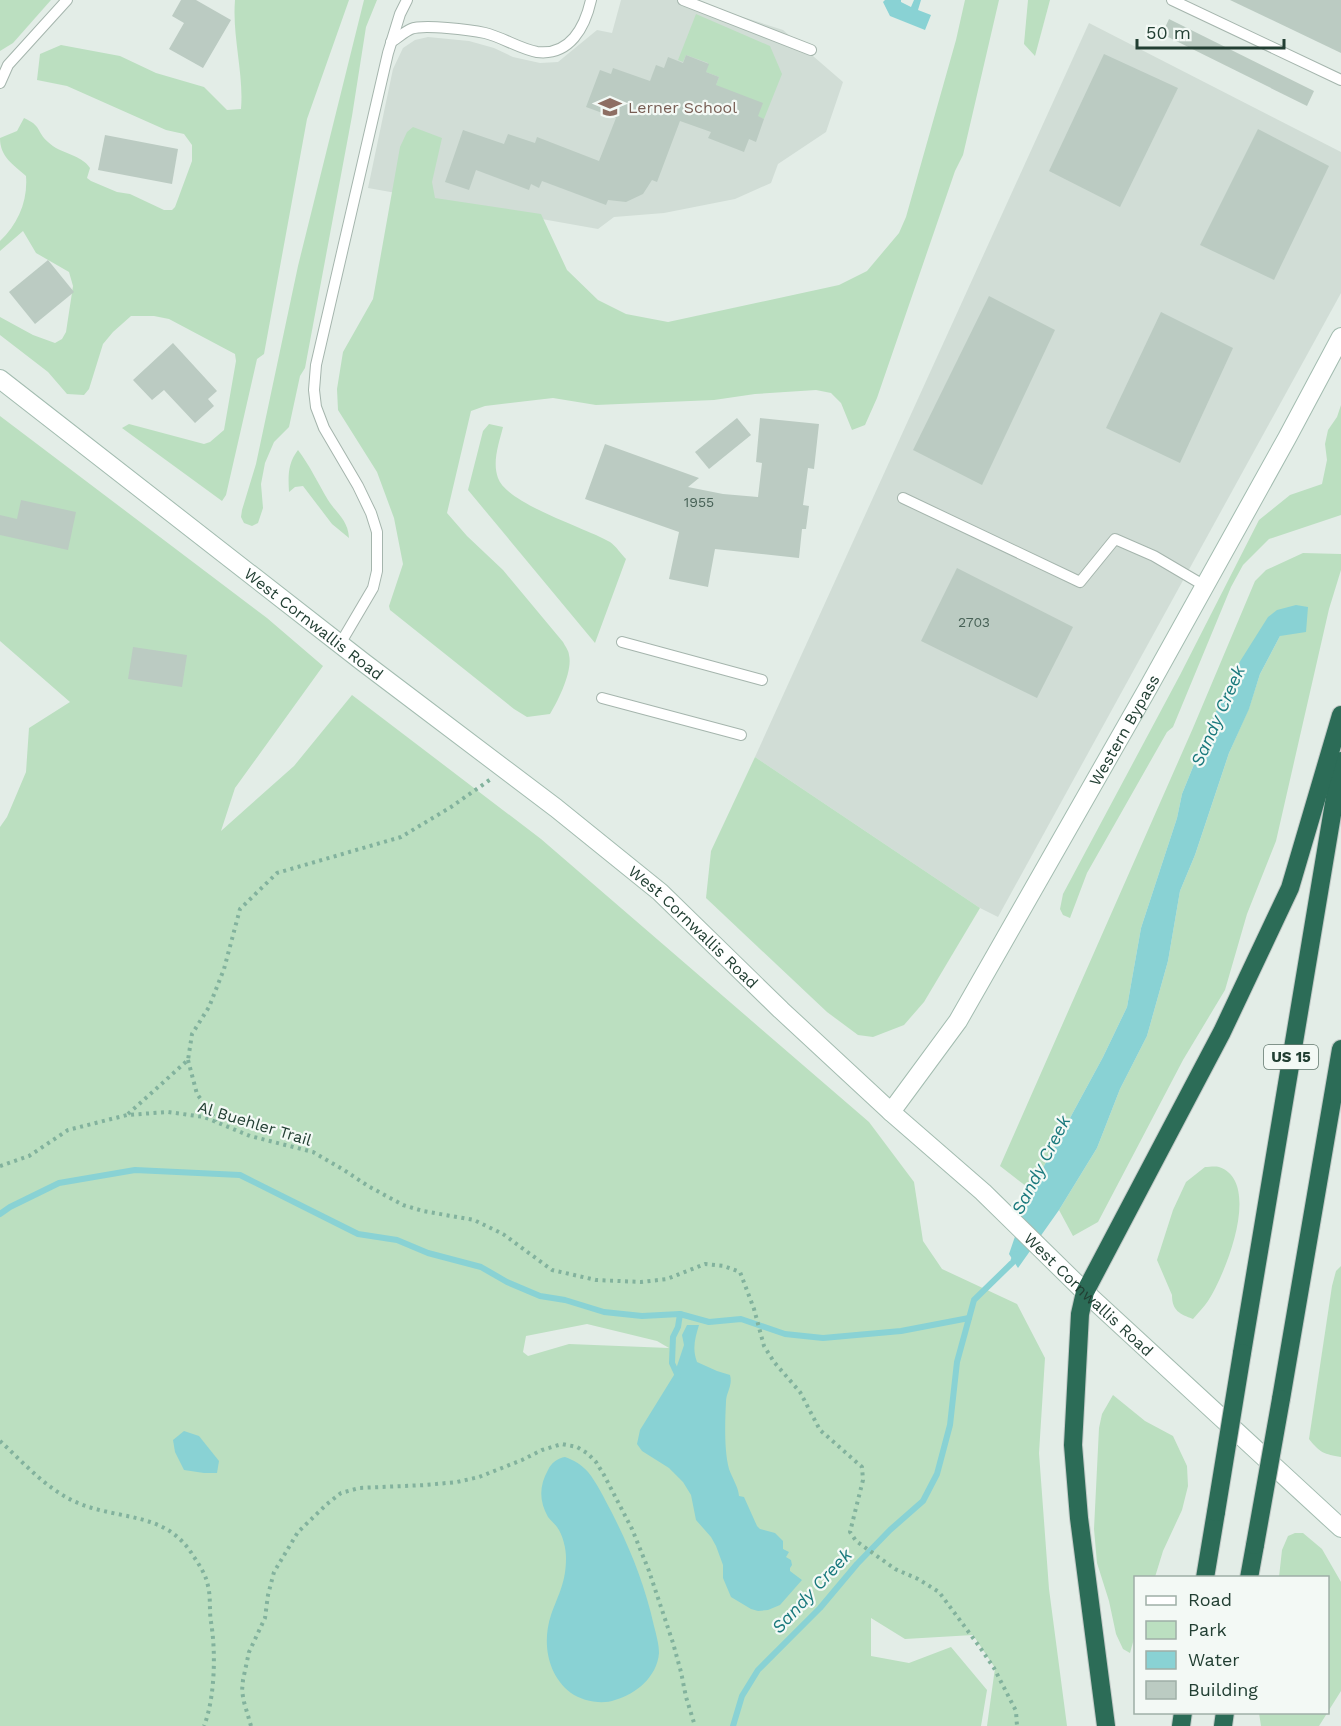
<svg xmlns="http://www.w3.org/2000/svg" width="1341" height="1726" font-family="'Work Sans',sans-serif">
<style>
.built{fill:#d1ddd6}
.green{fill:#bbdfc0;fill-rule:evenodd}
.water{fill:#89d2d4}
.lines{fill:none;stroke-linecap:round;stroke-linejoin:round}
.stream{stroke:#89d2d4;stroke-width:6}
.building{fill:#bbcbc2}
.lane-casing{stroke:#a5b5ad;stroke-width:12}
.secondary-casing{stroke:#a3bcb0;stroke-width:20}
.highway-casing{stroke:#c1c9c6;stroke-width:20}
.path{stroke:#82b29d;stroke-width:4;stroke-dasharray:3 4.5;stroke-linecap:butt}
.lane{stroke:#fff;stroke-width:10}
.secondary{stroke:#fff;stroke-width:18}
.highway{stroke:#2c6c57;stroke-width:18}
.highway-bridge-casing{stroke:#c1c9c6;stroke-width:20;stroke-linecap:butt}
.highway-bridge{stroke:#2c6c57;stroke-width:18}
.labels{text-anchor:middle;stroke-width:4.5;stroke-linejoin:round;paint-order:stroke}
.number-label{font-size:14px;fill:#486257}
.shield{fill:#f3f9f5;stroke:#61776d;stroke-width:1.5}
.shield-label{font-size:15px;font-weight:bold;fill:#223f33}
.education-label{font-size:16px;fill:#785e54;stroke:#f3f9f5;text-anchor:start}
.street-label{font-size:16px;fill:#223f33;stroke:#f3f9f5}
.water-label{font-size:18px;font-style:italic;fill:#1a797d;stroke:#f3f9f5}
</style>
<rect width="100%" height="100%" fill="#e3ede7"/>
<g class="built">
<path d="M621 0H690L783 30 843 82 826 132 778 164 771 183 735 199 664 213 614 217 598 229 368 188 393 69 403 48 415 40 428 37 469 41 494 48 513 57 540 63 558 62 597 30 612 33Z"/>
<path d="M1089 23 1341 152V293L998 917 980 908 755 757Z"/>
</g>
<g class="green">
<path d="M0 0H51L13 43 0 51Z"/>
<path d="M235 0H349L307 119 264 354 257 359 226 495 222 501 122 428 129 424 204 444 210 442 224 430 236 361 235 354 169 319 154 316H131L113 332 103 344 89 389 84 395 67 394 48 372 0 335V317L33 335 55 343 62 339 66 332 73 286 69 272 36 253 23 231 0 251V241C18 224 28 201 26 176 13 164 0 157 0 138L17 131 24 118C42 126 36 131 48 142 60 154 81 154 90 168L87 178 91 181 117 192 130 194 164 210H172L175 207 192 161V145L184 134 166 130 67 86 37 80 40 54 61 45 120 56 156 73 204 87 227 110 241 109C244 73 232 37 235 0Z"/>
<path d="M364 0H377L366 27 352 116 305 368 300 376 289 427 274 442 265 463 261 484 263 508 258 523 252 526 244 523 241 517 242 510 256 464 298 266Z"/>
<path d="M965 0H999L963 155 955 171 877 398 865 425 852 430 841 403 831 393 816 390 755 394 714 400 596 405 553 398 485 406 471 411 447 513 467 536 503 570 563 642C565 646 569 651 569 655 573 671 558 701 550 714L527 717 514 709 390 610 389 606 403 564 394 518 377 472 338 410 337 389 343 352 373 299 400 147 407 132 413 127 442 138 432 182 435 198 541 214 567 270 598 300 626 314 668 322 839 285 867 271 899 233 906 217 956 40Z"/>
<path d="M1028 0H1050L1035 56 1024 44Z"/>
<path d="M696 14 770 46 782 74 764 119 711 98 719 77 706 72 708 63 686 55 683 62 678 60Z"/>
<path d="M1341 405V515L1269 539 1243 565 1231 587 1173 727 1167 732 1087 873 1070 918 1063 915 1060 909 1063 894 1180 675 1259 520 1290 495 1322 484 1327 460 1325 444 1328 430 1337 417Z"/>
<path d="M0 416 267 618 323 666 235 788 221 831 294 766 352 695 541 839 869 1122 914 1182 923 1241 942 1269 1017 1304 1045 1358 1039 1453 1049 1589 1067 1726H987L995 1668 973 1635 905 1639 871 1618V1656L909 1663 951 1647 987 1690 981 1726H0V827L7 817 26 772 29 728 70 702 0 641ZM587 1324 657 1341 669 1348 569 1344 528 1356 523 1352 526 1336Z"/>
<path d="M489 424 503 427C499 443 492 462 498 478 507 504 586 528 610 542 616 546 621 554 626 559L595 643 468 490 483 431Z"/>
<path d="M298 450C310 466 318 483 328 500 337 514 348 520 349 538L332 524 303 486 295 487 289 492C288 475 288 463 298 450Z"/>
<path d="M1303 553 1341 554V570L1329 609 1276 841 1247 914 1225 990 1183 1060 1098 1222 1073 1236 1059 1210 1097 1148 1120 1089 1147 1036 1168 961 1180 891 1195 855 1229 753 1249 708 1260 674 1280 636 1308 607 1239 663 1212 720 1182 794 1177 818 1141 928 1127 1007 1103 1057 1031 1190 1000 1166 1193 728 1255 581 1266 570Z"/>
<path d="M755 757 980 908 924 1002 904 1025 873 1037 858 1035 827 1012 706 898 711 851Z"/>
<path d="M1205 1167C1209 1167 1215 1166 1219 1167 1263 1182 1225 1275 1208 1301 1204 1307 1198 1313 1193 1319 1180 1314 1172 1311 1172 1295L1157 1260 1173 1210 1186 1182Z"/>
<path d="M1341 1266V1457C1324 1454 1320 1453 1309 1439L1332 1286 1336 1271Z"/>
<path d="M1113 1395 1145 1421 1173 1436 1187 1466 1188 1486 1182 1510 1163 1551 1155 1577 1136 1578 1135 1635 1130 1653 1123 1649 1116 1634 1109 1601 1097 1563 1094 1529 1099 1428 1102 1414Z"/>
<path d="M1295 1533H1303L1322 1549 1341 1582V1691L1319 1726H1261L1259 1713 1328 1712V1578L1279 1577 1282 1550 1288 1536Z"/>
</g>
<g class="water">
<path d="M885 0H901V2L911 7 914 0H921L918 10 931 15 925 30 890 16 883 2Z"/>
<path d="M1296 605 1308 607 1306 632 1280 636 1260 674 1249 709 1229 753 1195 855 1180 891 1168 961 1147 1036 1120 1089 1097 1148 1059 1210 1018 1268 1009 1254 1031 1190 1103 1057 1127 1007 1141 928 1177 818 1182 794 1212 720 1239 663 1268 617 1277 610Z"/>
<path d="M687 1325H699C695 1338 692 1349 697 1362L717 1371 730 1375C733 1386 726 1392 726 1402 725 1422 724 1450 729 1469 732 1478 738 1486 739 1496L744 1497 757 1526 760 1529 775 1533 783 1541V1549L789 1552 786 1557 791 1560 792 1565 790 1568V1571L802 1580 780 1605 768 1610 758 1611 751 1609 731 1597 723 1578V1565L716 1546 711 1537 696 1520 691 1495 683 1482 669 1468 642 1451 637 1444 640 1430 674 1375 684 1345 682 1335Z"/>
<path d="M184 1431 199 1436 219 1461 217 1473H204L184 1470 175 1452 173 1440Z"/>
<path d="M565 1457C574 1460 582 1465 588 1472 597 1483 604 1498 611 1511 630 1548 645 1585 654 1626 656 1634 659 1644 659 1653 657 1677 636 1694 615 1700 602 1705 582 1701 571 1693 547 1675 542 1642 551 1615 559 1593 566 1582 566 1558 566 1549 563 1535 557 1527 555 1524 551 1521 548 1517 539 1501 539 1486 548 1470 551 1463 558 1458 565 1457Z"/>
</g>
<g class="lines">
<g class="stream">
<path d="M0 1214 10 1207 59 1183 135 1170 240 1175 358 1234 397 1240 428 1253 481 1267 507 1282 540 1296 565 1300 604 1312 642 1316 680 1314 709 1322 741 1319 785 1334 823 1338 901 1331 969 1318"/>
<path d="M678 1376 672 1363 673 1337 678 1327 680 1314"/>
<path d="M733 1726 742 1696 758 1670 820 1608 857 1564 890 1530 923 1501 937 1474 950 1425 957 1362 974 1300 1013 1262 1016 1254"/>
</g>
</g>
<g class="building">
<path d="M181 0H196L231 20 203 68 169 49 184 23 172 16Z"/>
<path d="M1230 0H1341V53Z"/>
<path d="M1169 19 1314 91 1307 106 1162 34Z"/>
<path d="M1104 54 1178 88 1120 207 1049 171Z"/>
<path d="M686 55 709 64 706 72 719 77 716 85 763 103 758 116 764 119 756 142 749 139 744 152 708 138 711 132 680 121 657 182 652 180 643 194 626 202 608 200 606 205 542 181 539 188 531 184 529 190 476 170 469 190 445 182 463 130 504 144 508 134 535 143 537 137 599 161 616 118 586 107 600 70 611 74 613 68 650 81 656 65 664 68 668 57 683 63Z"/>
<path d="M1258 129 1329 166 1274 280 1200 245Z"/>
<path d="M105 135 178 149 172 184 98 170Z"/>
<path d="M48 260 74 292 35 324 9 292Z"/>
<path d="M989 296 1055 330 982 485 913 450Z"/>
<path d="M1161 312 1233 348 1180 463 1106 428Z"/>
<path d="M173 343 217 391 208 399 214 406 195 423 164 390 152 400 133 380Z"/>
<path d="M737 418 751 435 709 469 695 452Z"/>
<path d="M760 418 819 424 814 469 808 468 803 505 809 506 806 529H802L799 558 715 549 708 587 669 579 679 532 585 499 605 444 699 478 688 487 723 494 758 497 762 463 756 462Z"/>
<path d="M21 500 76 512 68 550 0 535V515L17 519Z"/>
<path d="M957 568 1073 627 1037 698 921 641Z"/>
<path d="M133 647 187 655 182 687 128 679Z"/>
</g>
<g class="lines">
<g class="lane-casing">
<g id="lane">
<path d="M683 0 811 50"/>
<path d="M1172 0 1341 80"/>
<path d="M391 42C398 38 404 32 411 29 423 24 471 30 485 33 502 37 520 49 537 52 570 56 585 27 591 0"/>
<path d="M0 83 8 65 67 0"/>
<path d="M903 498 1080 582 1115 539 1154 556 1205 586"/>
<path d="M622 642 762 680"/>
<path d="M340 644 373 588 377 571V532L371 513 358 486 324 428 316 407 314 390 316 365 388 53 400 14 407 0"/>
<path d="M602 698 741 735"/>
</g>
</g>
<g class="secondary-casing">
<g id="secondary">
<path id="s1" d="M0 379 363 662 556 808 660 892 781 1010 891 1112 983 1192 1085 1292 1341 1528"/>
<path id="s2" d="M891 1112 958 1021 1148 688 1287 438 1341 337"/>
</g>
</g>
<g class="highway-casing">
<g id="highway">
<path d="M1242 1353 1341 761"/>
<path d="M1281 1399 1341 1049"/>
<path d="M1205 1578 1216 1512"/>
<path d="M1249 1578 1255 1545"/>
<path d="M1106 1726 1079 1518 1073 1445 1080 1314 1085 1292 1222 1032 1290 888 1341 715"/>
<path d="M1181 1726 1183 1712"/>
<path d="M1223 1726 1225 1712"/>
</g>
</g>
<g class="path">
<path d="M188 1060 197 1094 217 1121"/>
<path d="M128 1114 188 1060 192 1034 209 1007 224 969 240 909 277 873 401 837 451 807 491 779"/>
<path d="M0 1166 29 1156 68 1130 127 1115 168 1112 204 1117 250 1136 313 1152 344 1170 368 1186 403 1205 423 1211 474 1220 503 1234 552 1270 596 1280 641 1282 667 1279 705 1264 724 1266 740 1272 754 1309 764 1346 774 1362 800 1392 820 1430 862 1467 863 1480 850 1532 856 1541 895 1569 918 1579 939 1592 979 1646 994 1668 1016 1711 1017 1726"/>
<path d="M0 1441C24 1463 47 1490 78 1503 121 1521 167 1511 194 1557 200 1566 206 1575 208 1586 211 1598 209 1610 211 1622 216 1652 215 1698 204 1726"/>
<path d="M251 1726 244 1702 242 1691 243 1680 249 1652 265 1618 268 1595 274 1572 298 1532 327 1504 341 1493 359 1488 426 1485 457 1482 479 1477 522 1460 542 1450 562 1444 577 1447 587 1453 596 1462 604 1475 632 1529 649 1571 673 1643 681 1672 686 1697 695 1726"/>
</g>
<use href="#lane" class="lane"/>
<use href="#secondary" class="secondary"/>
<use href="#highway" class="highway"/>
<g class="highway-bridge-casing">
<g id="highway-bridge">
<path d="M1216 1512 1242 1353"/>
<path d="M1255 1545 1281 1399"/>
</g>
</g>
<use href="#highway-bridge" class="highway-bridge"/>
</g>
<defs>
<g id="school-bare" transform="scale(1.8)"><path d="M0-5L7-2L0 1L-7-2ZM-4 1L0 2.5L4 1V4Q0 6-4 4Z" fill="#8d6e63" stroke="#f3f9f5" stroke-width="2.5" paint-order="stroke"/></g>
</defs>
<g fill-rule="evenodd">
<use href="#school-bare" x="610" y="107"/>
</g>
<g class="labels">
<g class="number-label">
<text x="699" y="507">1955</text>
<text x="974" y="627">2703</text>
</g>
<rect class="shield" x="1264" y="1045" width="54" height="24" rx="4.5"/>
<g class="shield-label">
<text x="1291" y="1062">US 15</text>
</g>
<g class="education-label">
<text x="628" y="113">Lerner School</text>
</g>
<g class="street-label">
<text dy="6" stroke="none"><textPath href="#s1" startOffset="398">West Cornwallis Road</textPath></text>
<text dy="6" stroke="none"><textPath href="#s2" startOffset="448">Western Bypass</textPath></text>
<text dy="6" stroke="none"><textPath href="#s1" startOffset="884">West Cornwallis Road</textPath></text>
<text transform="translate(255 1123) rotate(17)" y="6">Al Buehler Trail</text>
<text dy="6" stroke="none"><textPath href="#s1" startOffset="1424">West Cornwallis Road</textPath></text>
</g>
<g class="water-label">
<text transform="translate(1218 716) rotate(-66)" y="6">Sandy Creek</text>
<text transform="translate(1041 1165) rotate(-63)" y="6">Sandy Creek</text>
<text transform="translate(812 1591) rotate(-47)" y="6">Sandy Creek</text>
</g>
</g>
<rect x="1134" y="1576" width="195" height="138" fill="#f3f9f5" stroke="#9fafa7" stroke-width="1.5"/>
<rect x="1146" y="1596" width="30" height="9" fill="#ffffff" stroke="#9fafa7" stroke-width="1.5"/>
<text x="1188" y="1606" font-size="18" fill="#223f33">Road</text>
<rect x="1146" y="1621" width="30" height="18" fill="#bbdfc0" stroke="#9fafa7" stroke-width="1.5"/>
<text x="1188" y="1636" font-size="18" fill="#223f33">Park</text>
<rect x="1146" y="1651" width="30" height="18" fill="#89d2d4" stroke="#9fafa7" stroke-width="1.5"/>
<text x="1188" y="1666" font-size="18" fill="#223f33">Water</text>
<rect x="1146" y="1681" width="30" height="18" fill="#bbcbc2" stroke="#9fafa7" stroke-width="1.5"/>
<text x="1188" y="1696" font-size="18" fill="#223f33">Building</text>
<path d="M1137 39v9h147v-9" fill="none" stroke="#223f33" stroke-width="3"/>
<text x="1146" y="39" font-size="18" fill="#223f33" stroke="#f3f9f5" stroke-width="4.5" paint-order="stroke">50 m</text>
</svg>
